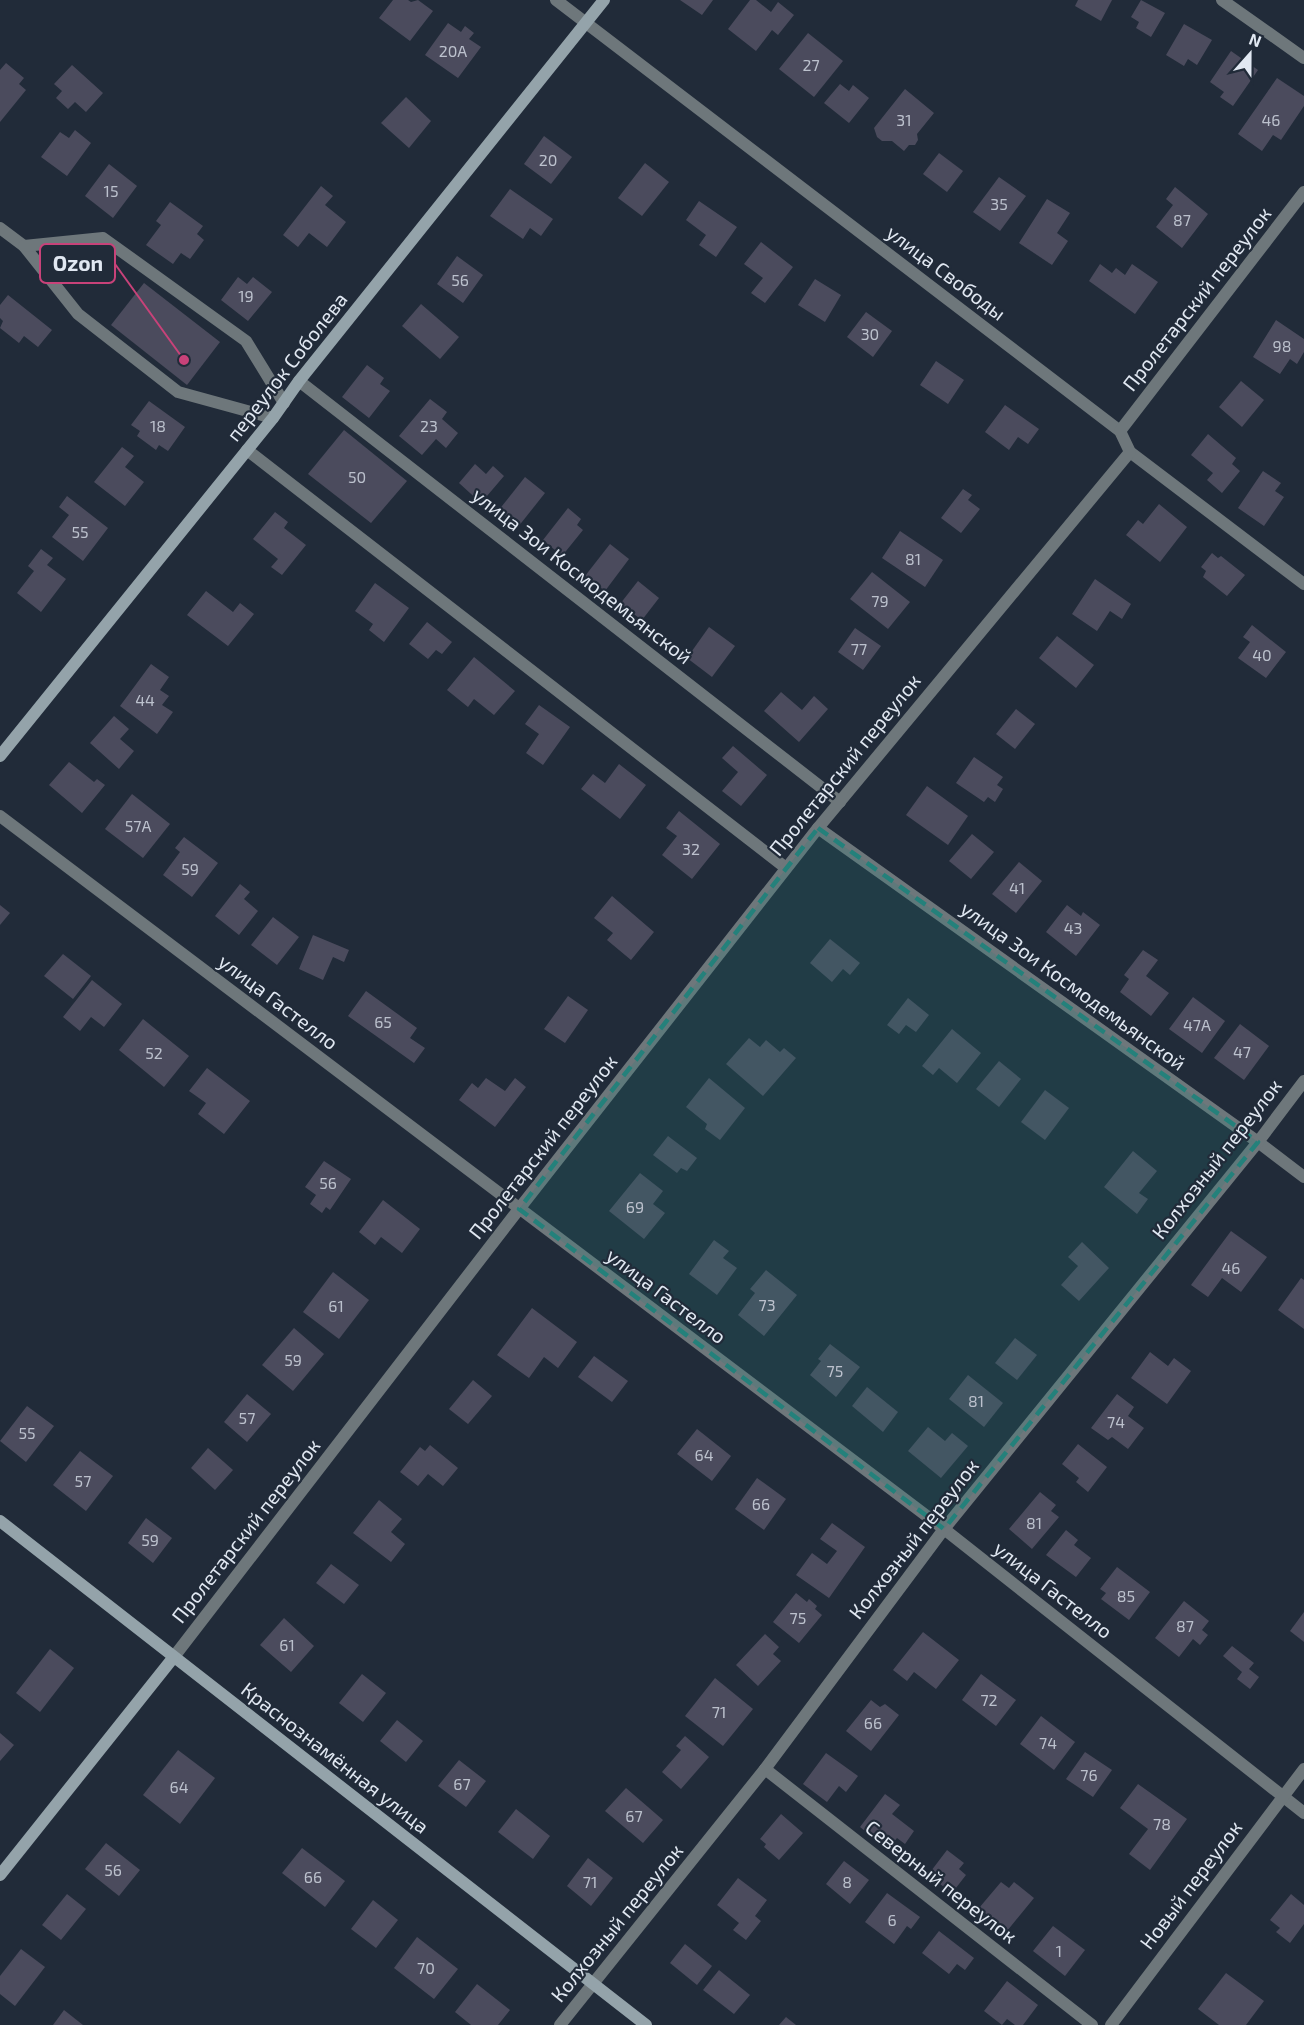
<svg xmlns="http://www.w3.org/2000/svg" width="1304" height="2025" font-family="'Exo 2',sans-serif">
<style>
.building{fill:#4b4b5d}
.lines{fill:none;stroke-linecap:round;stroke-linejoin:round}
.minor{stroke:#6e777b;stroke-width:12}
.secondary{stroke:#94a3aa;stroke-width:12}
.marked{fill:#24817b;fill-opacity:0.2;stroke:#24817b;stroke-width:4.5;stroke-dasharray:12 8;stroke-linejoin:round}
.labels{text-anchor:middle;stroke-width:4.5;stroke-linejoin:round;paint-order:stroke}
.number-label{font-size:16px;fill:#bcc1cd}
.street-label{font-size:20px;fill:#e1e8f2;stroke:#212b39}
.leader{fill:none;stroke:#c84279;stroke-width:2}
.callout-dot{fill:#c84279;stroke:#212b39;stroke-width:2}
.callout{fill:#212b39;stroke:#c84279;stroke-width:2}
.callout-label{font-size:21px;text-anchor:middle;font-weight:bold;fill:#e1e8f2}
</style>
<rect width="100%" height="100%" fill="#212b39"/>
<g class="building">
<path d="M393 0H408L411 2 418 0 433 11 410 41 379 18Z"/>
<path d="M680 0H713L702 15Z"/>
<path d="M750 0H756L771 12 778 2 794 15 778 35 772 30 756 51 728 29Z"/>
<path d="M1078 0H1112L1101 21 1075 6Z"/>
<path d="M1141 0 1165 13 1151 37 1136 28 1139 22 1131 17Z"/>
<path d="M448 23 461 32 465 26 474 33 469 39 481 47 458 78 425 55Z"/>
<path d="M1184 24 1212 40 1197 65 1188 59 1184 66 1166 55Z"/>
<path d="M808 33 843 61 814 97 779 69Z"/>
<path d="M1231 51 1258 70 1233 106 1220 97 1224 92 1210 82Z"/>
<path d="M6 63 24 78 19 84 26 90 0 122V70Z"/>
<path d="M72 65 103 93 86 112 75 102 68 109 56 98 62 91 54 84Z"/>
<path d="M1277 78 1304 96V106L1281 140 1273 135 1262 151 1238 134Z"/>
<path d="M840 84 849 91 853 85 869 98 849 123 824 103Z"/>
<path d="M905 89 934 113 917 134 918 140 915 145H909L904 151 892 141H882L877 137 874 128Z"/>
<path d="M406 97 431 121 409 148 381 123Z"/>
<path d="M75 130 91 143 67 176 41 157 60 132 69 138Z"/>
<path d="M544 136 572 157 551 184 524 164Z"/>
<path d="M939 153 963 171 947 192 923 174Z"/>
<path d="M645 163 669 182 642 216 618 198Z"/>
<path d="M109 164 137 186 113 218 85 196Z"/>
<path d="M999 177 1026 196 1000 231 973 212Z"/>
<path d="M321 186 333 196 325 205 346 222 327 247 309 233 298 247 283 235Z"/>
<path d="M1175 187 1208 214 1182 248 1156 227 1173 205 1166 199Z"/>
<path d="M510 189 553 219 541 236 530 228 523 239 490 216Z"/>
<path d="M1047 199 1070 213 1057 233 1068 241 1052 265 1019 243Z"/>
<path d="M699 201 737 227 716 257 699 245 706 235 686 220Z"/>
<path d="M170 202 203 226 197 234 204 240 190 259 181 253 173 264 146 245 161 225 156 221Z"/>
<path d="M761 242 793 267 765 303 751 293 763 278 744 264Z"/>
<path d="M457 256 483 275 463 303 437 284Z"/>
<path d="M1100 264 1112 273 1116 268 1125 275 1132 264 1158 282 1135 314 1089 281Z"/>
<path d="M238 277 247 284 253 277 272 292 248 321 221 300Z"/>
<path d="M815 279 841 295 825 322 798 305Z"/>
<path d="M144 283 220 342 187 385 111 325Z"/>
<path d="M8 295 52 330 38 347 24 336 19 343 0 328 3 321 0 318V305Z"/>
<path d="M421 304 459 337 440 359 402 326Z"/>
<path d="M866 312 892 331 873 357 847 337Z"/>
<path d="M1276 320 1304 339V352L1297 364 1290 359 1280 374 1253 357Z"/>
<path d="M936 361 964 380 948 404 920 385Z"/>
<path d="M367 365 384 378 380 384 390 391 369 418 342 397Z"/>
<path d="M1241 381 1264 400 1242 427 1219 407Z"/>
<path d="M430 399 447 412 442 419 458 433 446 448 436 439 422 455 399 436Z"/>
<path d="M149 401 185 427 168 451 159 445 156 450 137 436 140 431 131 425Z"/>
<path d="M1005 405 1039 429 1028 444 1018 437 1009 450 985 432Z"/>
<path d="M344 430 407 481 371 523 308 474Z"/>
<path d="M1208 434 1236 458 1232 464 1240 471 1222 493 1207 480 1213 473 1191 455Z"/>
<path d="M122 447 134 456 125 467 144 482 125 506 94 482Z"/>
<path d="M475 464 486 474 493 466 504 476 481 503 459 483Z"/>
<path d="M1263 471 1281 483 1275 491 1284 497 1264 526 1238 508Z"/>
<path d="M525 477 545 493 518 527 498 511Z"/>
<path d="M963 489 972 495 968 500 980 509 961 533 941 518Z"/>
<path d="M67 496 108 528 83 561 52 537 69 515 59 507Z"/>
<path d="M1159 504 1187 527 1160 562 1126 535 1138 520 1143 524Z"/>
<path d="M568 508 581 519 577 525 583 530 562 556 543 540Z"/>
<path d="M275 512 288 522 284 528 306 545 282 575 271 567 278 559 253 539Z"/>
<path d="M900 531 943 560 925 587 882 558Z"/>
<path d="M610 544 629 559 605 591 585 576Z"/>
<path d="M41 549 53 558 47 565 66 579 41 612 17 593 34 571 28 566Z"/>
<path d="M1212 553 1218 558 1221 556 1245 575 1227 596 1203 577 1206 571 1201 567Z"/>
<path d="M872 572 910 602 888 629 850 599Z"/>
<path d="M1095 579 1131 604 1122 619 1110 611 1097 631 1072 614Z"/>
<path d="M638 581 659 598 642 620 620 604Z"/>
<path d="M375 583 409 608 384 642 369 630 373 624 355 611Z"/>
<path d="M206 591 233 612 240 603 254 614 228 646 187 615Z"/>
<path d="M427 622 452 642 442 654 436 650 428 659 409 644Z"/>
<path d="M1252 625 1286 652 1266 678 1238 658 1250 642 1243 637Z"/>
<path d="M709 627 735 646 712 677 687 658Z"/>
<path d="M855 628 881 646 863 670 838 652Z"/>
<path d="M1057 636 1094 665 1076 688 1039 658Z"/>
<path d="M474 657 515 691 494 715 474 699 468 707 447 690Z"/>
<path d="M151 664 169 677 160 690 169 696 162 705 173 712 157 734 120 706Z"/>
<path d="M781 692 802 710 814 696 828 709 799 742 764 711Z"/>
<path d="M539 705 570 727 543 765 526 753 539 734 525 724Z"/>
<path d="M1016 709 1035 724 1015 749 996 734Z"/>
<path d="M114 716 129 729 120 739 134 751 119 769 90 743Z"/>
<path d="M733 746 767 775 741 806 722 791 738 772 722 758Z"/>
<path d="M974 757 1003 777 997 785 1003 789 995 802 988 797 984 802 956 783Z"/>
<path d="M69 762 94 782 97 779 105 785 82 813 49 785Z"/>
<path d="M619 764 646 785 620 819 581 789 593 774 605 783Z"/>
<path d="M927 786 968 816 948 845 906 815Z"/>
<path d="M132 794 170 824 143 858 105 829Z"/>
<path d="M679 811 720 844 692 879 662 855 677 836 666 828Z"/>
<path d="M972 834 994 852 971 879 949 861Z"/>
<path d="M184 837 218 863 192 897 163 875 180 852 175 848Z"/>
<path d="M1019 862 1042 881 1016 913 992 894Z"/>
<path d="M240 884 250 892 244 899 258 911 239 935 215 916Z"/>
<path d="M612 896 654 932 631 960 607 940 613 933 594 918Z"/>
<path d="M0 905 10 913 0 925Z"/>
<path d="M1067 905 1081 916 1083 912 1100 925 1076 956 1046 932Z"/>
<path d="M273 917 299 937 277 965 251 945Z"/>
<path d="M313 935 349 950 344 962 333 957 323 980 299 969Z"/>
<path d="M830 939 860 963 850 975 843 969 832 982 810 963Z"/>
<path d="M1143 950 1158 960 1146 976 1169 993 1151 1016 1120 992 1129 979 1124 975Z"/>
<path d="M63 954 91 976 73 999 44 976Z"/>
<path d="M92 980 122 1004 104 1027 91 1017 80 1031 63 1017Z"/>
<path d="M366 991 417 1028 410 1038 425 1048 414 1063 348 1016Z"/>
<path d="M568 996 588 1010 565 1043 544 1029Z"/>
<path d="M1193 997 1225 1021 1202 1053 1169 1029Z"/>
<path d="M908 998 929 1015 916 1032 906 1025 899 1034 887 1025Z"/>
<path d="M143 1019 189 1056 164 1087 119 1050Z"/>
<path d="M1240 1024 1269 1046 1244 1080 1214 1058Z"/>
<path d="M952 1029 981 1053 957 1083 939 1068 933 1075 922 1066Z"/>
<path d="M749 1038 760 1047 766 1040 780 1052 784 1048 796 1058 763 1096 726 1064Z"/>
<path d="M999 1061 1021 1079 999 1107 976 1089Z"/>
<path d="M207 1068 250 1101 224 1134 198 1114 206 1103 189 1091Z"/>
<path d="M486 1078 505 1091 515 1078 526 1087 495 1127 459 1100 472 1083 478 1088Z"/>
<path d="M709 1078 745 1108 720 1140 705 1129 707 1124 686 1107Z"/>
<path d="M1045 1090 1069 1108 1045 1140 1021 1122Z"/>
<path d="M668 1136 697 1158 687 1171 681 1168 677 1173 653 1155Z"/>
<path d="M1133 1151 1157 1171 1139 1193 1148 1199 1137 1214 1104 1187Z"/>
<path d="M324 1161 351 1179 330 1210 326 1207 322 1213 310 1204 316 1195 305 1187Z"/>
<path d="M640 1173 663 1191 653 1204 665 1213 644 1239 609 1211Z"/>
<path d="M383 1200 420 1229 402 1253 381 1237 375 1245 359 1232Z"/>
<path d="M1231 1231 1267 1257 1241 1292 1222 1278 1208 1297 1191 1285Z"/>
<path d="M714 1240 729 1251 723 1258 737 1268 717 1295 689 1274Z"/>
<path d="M1082 1242 1109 1268 1079 1301 1061 1285 1078 1266 1068 1257Z"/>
<path d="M766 1270 797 1295 764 1336 738 1315 755 1293 750 1289Z"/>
<path d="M333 1272 369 1300 339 1339 303 1312Z"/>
<path d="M1301 1278 1304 1280V1329L1278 1310Z"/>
<path d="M532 1308 577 1342 558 1368 544 1357 529 1378 497 1355Z"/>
<path d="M294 1328 324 1354 293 1391 262 1365Z"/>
<path d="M1015 1338 1037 1355 1017 1380 995 1363Z"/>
<path d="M830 1344 860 1367 836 1397 810 1375 821 1361 818 1359Z"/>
<path d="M1150 1352 1168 1366 1174 1358 1191 1371 1167 1404 1131 1378Z"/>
<path d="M594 1356 628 1381 612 1402 578 1377Z"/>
<path d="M968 1375 1003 1403 984 1427 949 1399Z"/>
<path d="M473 1380 492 1396 468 1424 449 1409Z"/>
<path d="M867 1387 898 1412 883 1432 852 1406Z"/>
<path d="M247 1394 271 1414 247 1442 224 1422Z"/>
<path d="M1117 1394 1134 1407 1128 1416 1144 1428 1128 1449 1112 1437 1108 1440 1091 1428Z"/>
<path d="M27 1406 54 1426 26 1462 0 1441Z"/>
<path d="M928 1427 945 1441 952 1433 968 1446 941 1478 908 1451Z"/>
<path d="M697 1429 731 1456 712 1481 677 1454Z"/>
<path d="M1078 1444 1107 1467 1088 1492 1076 1482 1079 1478 1062 1464Z"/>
<path d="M430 1445 458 1468 443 1486 428 1474 418 1486 400 1472 420 1447 425 1451Z"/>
<path d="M208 1448 233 1470 215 1490 191 1468Z"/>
<path d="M80 1451 113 1476 86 1511 53 1485Z"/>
<path d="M757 1478 786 1499 764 1530 735 1509Z"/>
<path d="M1040 1492 1056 1505 1051 1511 1059 1517 1032 1549 1009 1529Z"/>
<path d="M379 1500 402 1519 391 1532 405 1544 391 1562 353 1533Z"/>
<path d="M146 1518 172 1538 153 1563 128 1543Z"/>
<path d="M832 1523 865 1547 829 1598 796 1575 812 1553 827 1564 837 1551 820 1539Z"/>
<path d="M1066 1530 1078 1540 1074 1545 1091 1558 1076 1577 1046 1555Z"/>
<path d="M331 1564 359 1585 344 1604 316 1583Z"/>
<path d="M1117 1567 1150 1592 1129 1620 1101 1599 1106 1593 1100 1589Z"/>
<path d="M796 1593 807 1602 809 1599 817 1606 815 1609 822 1615 799 1643 773 1622Z"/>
<path d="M1184 1601 1209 1621 1202 1630 1208 1635 1200 1645 1193 1639 1179 1657 1155 1638Z"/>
<path d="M1304 1612V1642L1290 1631Z"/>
<path d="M284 1618 314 1646 291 1672 260 1645Z"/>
<path d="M923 1632 959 1660 936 1689 914 1672 907 1681 893 1670Z"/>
<path d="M765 1634 779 1647 773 1654 781 1661 758 1686 736 1665Z"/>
<path d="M1232 1646 1254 1663 1249 1669 1259 1677 1250 1689 1237 1679 1242 1672 1223 1656Z"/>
<path d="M50 1649 74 1668 40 1712 16 1693Z"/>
<path d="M362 1674 386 1693 363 1722 339 1703Z"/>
<path d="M981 1674 1016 1700 996 1726 962 1700Z"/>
<path d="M715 1678 753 1709 723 1746 685 1716Z"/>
<path d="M871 1700 880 1707 885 1704 899 1715 871 1751 846 1731Z"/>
<path d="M1041 1716 1075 1742 1054 1770 1020 1744Z"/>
<path d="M397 1720 423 1741 406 1762 380 1741Z"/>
<path d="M0 1733 14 1745 0 1761Z"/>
<path d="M685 1736 709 1757 681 1789 662 1772 681 1750 676 1746Z"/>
<path d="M178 1750 215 1778 180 1824 143 1795Z"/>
<path d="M1085 1752 1112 1770 1093 1797 1066 1779Z"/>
<path d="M826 1753 858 1776 846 1792 839 1786 827 1802 803 1784Z"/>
<path d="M459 1760 486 1781 466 1807 438 1786Z"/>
<path d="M1138 1784 1187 1819 1150 1870 1129 1854 1148 1829 1120 1808Z"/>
<path d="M626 1788 663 1820 643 1843 605 1811Z"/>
<path d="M885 1794 900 1805 892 1814 914 1831 905 1844 897 1838 888 1849 860 1827Z"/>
<path d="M516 1809 550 1836 533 1859 498 1832Z"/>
<path d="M781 1814 803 1833 779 1860 764 1847 766 1844 760 1839Z"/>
<path d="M106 1843 140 1870 119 1896 85 1869Z"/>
<path d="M302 1848 345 1881 325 1907 282 1873Z"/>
<path d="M947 1850 964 1863 959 1869 966 1875 952 1893 928 1875Z"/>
<path d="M588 1858 613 1878 591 1906 567 1886Z"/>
<path d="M844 1861 869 1880 850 1904 826 1884Z"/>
<path d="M738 1878 767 1900 755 1916 761 1921 746 1940 733 1930 739 1923 717 1905Z"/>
<path d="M1001 1882 1009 1888 1014 1882 1034 1898 1007 1931 979 1908Z"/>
<path d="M887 1893 920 1917 911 1929 907 1926 894 1944 865 1922Z"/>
<path d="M67 1894 86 1909 61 1940 42 1925Z"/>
<path d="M1291 1894 1304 1905V1924L1290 1943 1276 1932 1280 1928 1270 1920Z"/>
<path d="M373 1900 398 1920 376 1948 351 1929Z"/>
<path d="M1053 1926 1085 1950 1065 1976 1033 1951Z"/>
<path d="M939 1931 974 1958 965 1970 957 1964 949 1974 922 1953Z"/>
<path d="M417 1937 458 1969 434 1999 394 1968Z"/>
<path d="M685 1944 712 1966 697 1985 670 1963Z"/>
<path d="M21 1949 45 1967 15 2006 0 1994V1976Z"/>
<path d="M719 1970 750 1995 734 2014 703 1990Z"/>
<path d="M1226 1973 1264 2001 1246 2025H1219L1198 2009Z"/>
<path d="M1007 1981 1038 2005 1023 2025H1015L1007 2019 1002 2025 984 2011Z"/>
<path d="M477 1984 510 2010 498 2025H471L455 2012Z"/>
<path d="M64 2010 83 2025H53Z"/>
<path d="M786 2017 796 2025H779Z"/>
</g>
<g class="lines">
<g class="minor">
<path d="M556 0 1120 431 1130 452 1304 584"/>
<path d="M1222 0 1304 58"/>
<path d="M0 228 24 246 78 314 178 392 273 418"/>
<path d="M24 246 103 238 246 341 284 403"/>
<path d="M299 381 840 802"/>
<path d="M1120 431 1304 192"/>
<path d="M247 450 786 868"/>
<path d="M0 816 944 1529 1304 1813"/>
<path d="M818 828 1258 1142 1304 1177"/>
<path d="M173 1658 519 1209 818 828 1130 452"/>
<path d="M765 1769 1092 2025"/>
<path d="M560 2025 765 1769 944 1529 1258 1142 1304 1081"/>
<path d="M1111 2025 1304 1769"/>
</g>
<g class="secondary">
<path d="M0 756 273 418 299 381 604 0"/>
<path d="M0 1521 646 2025"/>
<path d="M0 1875 173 1658"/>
</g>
</g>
<path class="marked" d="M818 828 1258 1142 944 1529 519 1209Z"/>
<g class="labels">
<g class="number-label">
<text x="453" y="57">20А</text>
<text x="811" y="71">27</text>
<text x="904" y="126">31</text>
<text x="1271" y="126">46</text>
<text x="548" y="166">20</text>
<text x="111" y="197">15</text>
<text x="999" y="210">35</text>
<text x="1182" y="226">87</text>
<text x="460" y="286">56</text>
<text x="246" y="302">19</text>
<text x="870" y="340">30</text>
<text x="1282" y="352">98</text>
<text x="158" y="432">18</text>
<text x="429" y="432">23</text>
<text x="357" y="483">50</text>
<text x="80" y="538">55</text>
<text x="913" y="565">81</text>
<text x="880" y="607">79</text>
<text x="859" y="655">77</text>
<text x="1262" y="661">40</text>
<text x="145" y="706">44</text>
<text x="138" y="832">57А</text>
<text x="691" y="855">32</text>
<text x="190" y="875">59</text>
<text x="1017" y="894">41</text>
<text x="1073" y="934">43</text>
<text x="383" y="1028">65</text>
<text x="1197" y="1031">47А</text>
<text x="1242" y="1058">47</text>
<text x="154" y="1059">52</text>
<text x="328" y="1189">56</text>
<text x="635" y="1213">69</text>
<text x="1231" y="1274">46</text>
<text x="767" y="1311">73</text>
<text x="336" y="1312">61</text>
<text x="293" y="1366">59</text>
<text x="835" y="1377">75</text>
<text x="976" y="1407">81</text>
<text x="247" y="1424">57</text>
<text x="1116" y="1428">74</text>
<text x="27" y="1439">55</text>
<text x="704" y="1461">64</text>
<text x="83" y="1487">57</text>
<text x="761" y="1510">66</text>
<text x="1034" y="1529">81</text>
<text x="150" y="1546">59</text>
<text x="1126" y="1602">85</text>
<text x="798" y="1624">75</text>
<text x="1185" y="1632">87</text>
<text x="287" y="1651">61</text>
<text x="989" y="1706">72</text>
<text x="719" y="1718">71</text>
<text x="873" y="1729">66</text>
<text x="1048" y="1749">74</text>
<text x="1089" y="1781">76</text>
<text x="462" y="1790">67</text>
<text x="179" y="1793">64</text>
<text x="634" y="1822">67</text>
<text x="1162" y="1830">78</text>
<text x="113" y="1876">56</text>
<text x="313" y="1883">66</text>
<text x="590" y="1888">71</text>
<text x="847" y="1888">8</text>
<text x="892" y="1926">6</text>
<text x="1059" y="1957">1</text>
<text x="426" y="1974">70</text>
</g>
<g class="street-label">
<text transform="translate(946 273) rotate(37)" y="7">улица Свободы</text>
<text transform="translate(1197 299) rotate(-52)" y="7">Пролетарский переулок</text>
<text transform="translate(287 367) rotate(-52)" y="7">переулок Соболева</text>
<text transform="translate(582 576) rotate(38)" y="7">улица Зои Космодемьянской</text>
<text transform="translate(845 765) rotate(-51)" y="7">Пролетарский переулок</text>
<text transform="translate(1073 986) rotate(36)" y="7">улица Зои Космодемьянской</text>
<text transform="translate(278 1002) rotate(37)" y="7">улица Гастелло</text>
<text transform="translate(543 1147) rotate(-52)" y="7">Пролетарский переулок</text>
<text transform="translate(1217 1159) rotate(-52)" y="7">Колхозный переулок</text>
<text transform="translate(666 1296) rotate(37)" y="7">улица Гастелло</text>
<text transform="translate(246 1531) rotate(-52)" y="7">Пролетарский переулок</text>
<text transform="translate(914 1539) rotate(-52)" y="7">Колхозный переулок</text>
<text transform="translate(1053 1590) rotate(38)" y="7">улица Гастелло</text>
<text transform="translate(335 1758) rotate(38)" y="7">Краснознамённая улица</text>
<text transform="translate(941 1882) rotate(38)" y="7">Северный переулок</text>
<text transform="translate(1191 1885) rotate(-53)" y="7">Новый переулок</text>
<text transform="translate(617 1923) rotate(-51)" y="7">Колхозный переулок</text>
</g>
</g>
<path class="leader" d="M184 360L115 264"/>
<circle class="callout-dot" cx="184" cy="360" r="6"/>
<rect class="callout" x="40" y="244" width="75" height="39" rx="6"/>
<g class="callout-label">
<text x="78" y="271">Ozon</text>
</g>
<g transform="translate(1250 54) rotate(21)" stroke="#212b39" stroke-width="4.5" paint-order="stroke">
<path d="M0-4.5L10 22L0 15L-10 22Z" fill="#e1e8f2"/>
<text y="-9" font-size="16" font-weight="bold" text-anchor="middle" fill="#e1e8f2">N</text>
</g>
</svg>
